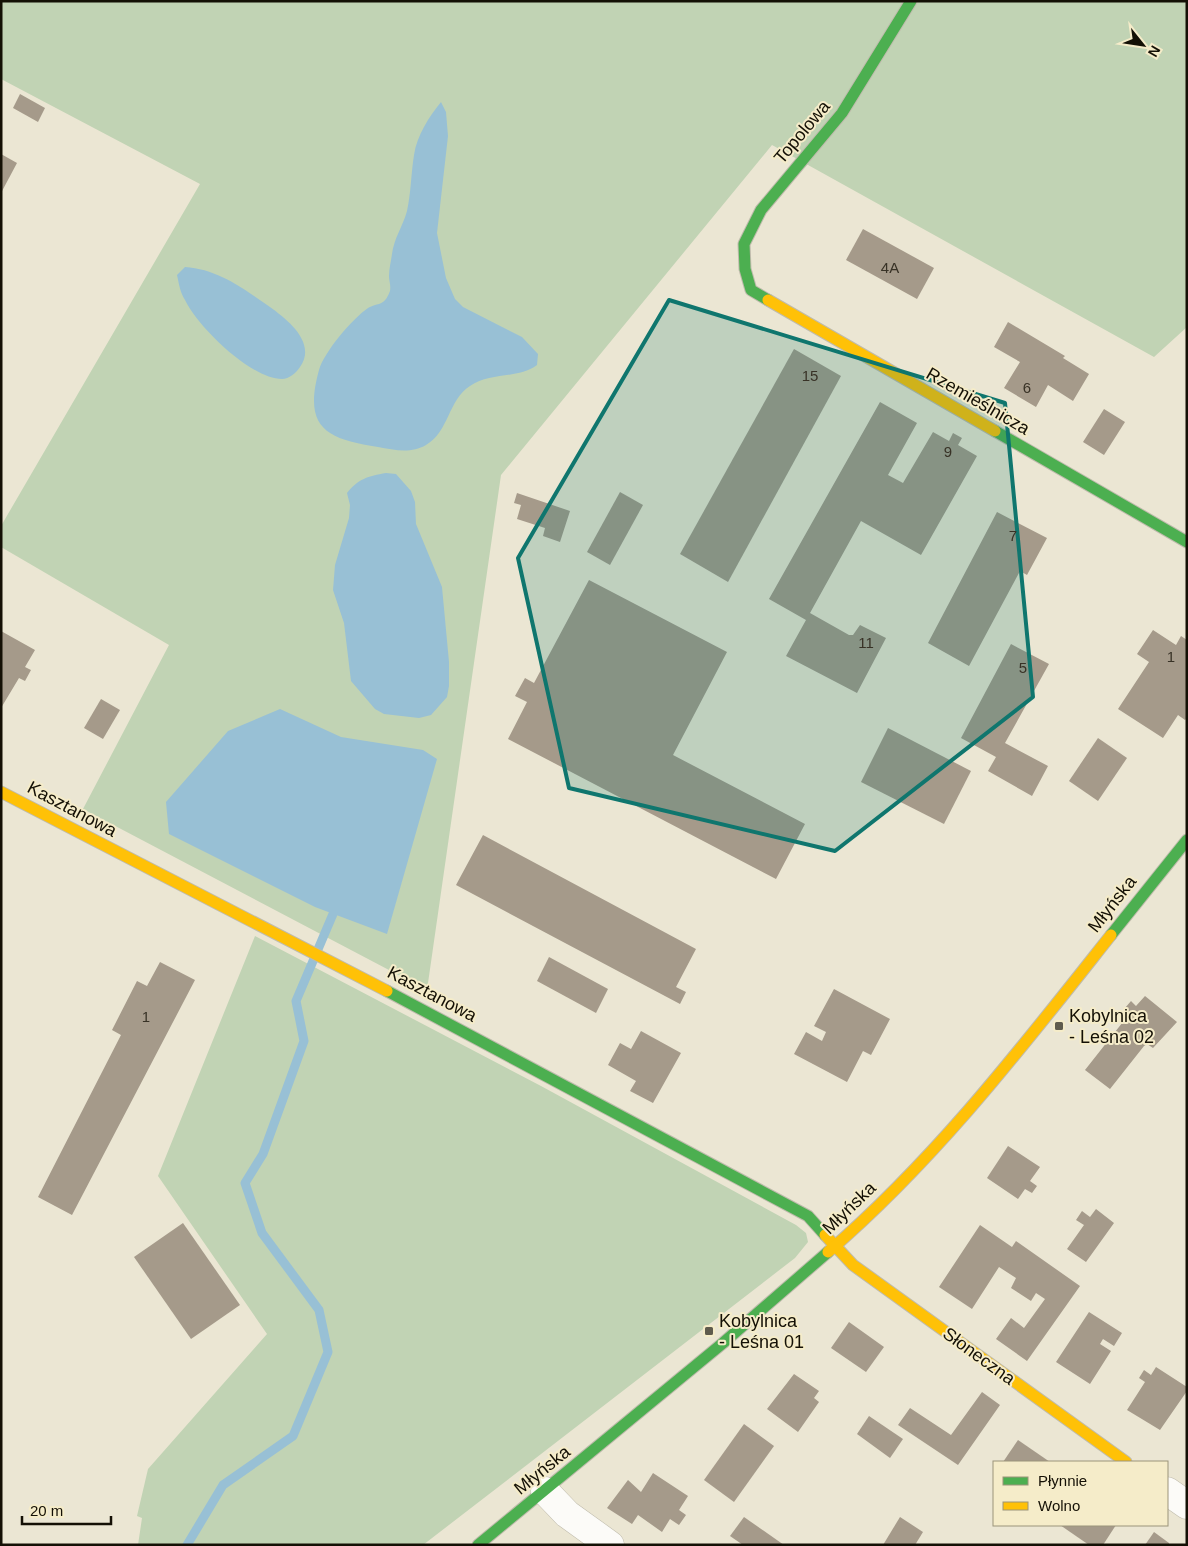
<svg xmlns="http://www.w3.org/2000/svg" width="1188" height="1546" font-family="Arial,sans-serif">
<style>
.green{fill:#c1d3b4}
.water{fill:#98c0d5}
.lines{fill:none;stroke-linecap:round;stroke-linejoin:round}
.stream{stroke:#98c0d5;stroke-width:9}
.building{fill:#a59a8a}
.street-casing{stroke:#bfbbac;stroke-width:29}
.fast-casing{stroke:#bfbbac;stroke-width:13}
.slow-casing{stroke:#bfbbac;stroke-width:13}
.street{stroke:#fcfbf8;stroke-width:28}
.fast{stroke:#4caf50;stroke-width:11}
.slow{stroke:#ffc107;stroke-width:11}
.marked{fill:#0f766e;fill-opacity:0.2;stroke:#0f766e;stroke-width:4;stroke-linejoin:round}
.poi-dot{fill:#5f5b4d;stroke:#f5ecc9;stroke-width:2}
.labels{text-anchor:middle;stroke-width:4;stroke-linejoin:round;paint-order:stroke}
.number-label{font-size:15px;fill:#383226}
.street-label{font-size:18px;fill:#141005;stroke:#f5ecc9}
.poi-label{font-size:18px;fill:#141005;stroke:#f5ecc9;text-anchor:start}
</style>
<rect width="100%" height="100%" fill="#ebe6d3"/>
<g class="green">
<path d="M1 1H1187V327L1154 357 772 145 501 475 427 990 83 809 169 645 1 547V526L200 184 1 79Z"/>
<path d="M255 936 541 1086 796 1225 806 1233 808 1242 795 1258 423 1545H138L142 1518 137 1516 148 1469 267 1334 158 1176Z"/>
</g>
<g class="water">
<path d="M441 102 446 112 448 136 437 233 446 278 455 299 463 307 522 337 538 354 537 365C518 379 490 372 470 386 448 400 449 432 426 445 411 454 394 450 378 447 326 439 303 428 319 370 324 352 353 318 368 308 379 302 384 307 390 291 391 285 389 281 389 276 389 269 391 261 392 254 394 238 403 226 407 211 411 193 411 174 414 155 417 135 429 117 441 102Z"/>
<path d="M185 267C218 269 244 289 270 307 288 320 317 343 300 367 296 373 289 379 282 379 251 379 198 327 185 300 180 292 179 284 177 275Z"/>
<path d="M386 473 396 474 411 491 415 502 416 524 442 587 449 662V686L447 697 431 715 419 718 384 714 375 709 351 681 344 623 333 590 335 565 349 518 350 505 347 493C358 479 368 476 386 473Z"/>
<path d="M280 709 341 737 423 750 437 759 387 934 315 907 169 834 166 802 228 731Z"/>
</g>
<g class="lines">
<path class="stream" d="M187 1545 223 1485 293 1436 328 1352 319 1310 262 1233 245 1183 263 1154 304 1041 296 1001 333 914"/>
</g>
<g class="building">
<path d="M20 94 45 108 38 122 13 108Z"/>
<path d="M1 154 17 163 1 193Z"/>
<path d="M863 229 934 268 917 299 846 260Z"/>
<path d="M1008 322 1065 356 1063 358 1089 374 1073 401 1048 385 1036 407 1004 388 1020 362 994 347Z"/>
<path d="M794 349 841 376 728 582 680 554Z"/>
<path d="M880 402 917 423 888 475 903 483 933 432 949 441 953 433 962 438 958 445 977 456 921 555 861 521 810 613 849 635H853L860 625 886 638 857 693 786 656 806 620 769 599Z"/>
<path d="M1104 409 1125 422 1104 455 1083 442Z"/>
<path d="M620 492 643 505 610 565 587 552Z"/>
<path d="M517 493 570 511 560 542 543 536 545 528 517 519 521 505 514 503Z"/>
<path d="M997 512 1047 538 1027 575 1020 571 969 666 928 643Z"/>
<path d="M589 580 727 652 673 755 805 824 776 879 508 739 527 702 515 696 525 678 534 683Z"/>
<path d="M1153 630 1176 645 1181 636 1187 640V718L1185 720 1178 715 1163 738 1118 709 1149 662 1137 654Z"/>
<path d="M1 631 35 650 25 667 31 670 25 681 19 678 1 708Z"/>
<path d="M1011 644 1049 664 1005 743 1048 766 1032 796 988 771 996 757 961 738Z"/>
<path d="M101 699 120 710 103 739 84 728Z"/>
<path d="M888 728 971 771 944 824 861 782Z"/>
<path d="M1098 738 1127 758 1098 801 1069 781Z"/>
<path d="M483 835 696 949 676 987 686 992 680 1004 456 885Z"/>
<path d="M549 957 608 989 596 1013 537 981Z"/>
<path d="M160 962 195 980 72 1215 38 1197 121 1035 112 1030 137 981 147 986Z"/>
<path d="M834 989 890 1019 871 1055 863 1051 847 1082 794 1054 806 1032 822 1041 826 1032 814 1026Z"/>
<path d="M1145 996 1177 1022 1153 1048 1147 1044 1144 1046 1110 1089 1085 1070 1130 1013 1125 1008 1131 1001 1136 1006Z"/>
<path d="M641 1031 681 1053 653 1103 630 1091 636 1081 608 1065 620 1043 631 1049Z"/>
<path d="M1008 1146 1040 1167 1030 1181 1037 1186 1032 1193 1025 1189 1018 1199 987 1178Z"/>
<path d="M1096 1209 1114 1223 1086 1262 1067 1249 1084 1225 1076 1220 1082 1211 1090 1217Z"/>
<path d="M183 1223 240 1305 191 1339 134 1257Z"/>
<path d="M980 1225 1012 1247 1016 1241 1080 1286 1027 1361 996 1339 1011 1318 1024 1328 1045 1299 1036 1293 1031 1301 1011 1288 1016 1278 999 1267 972 1309 939 1287Z"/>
<path d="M1089 1312 1122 1333 1114 1346 1103 1339 1100 1344 1111 1351 1090 1384 1056 1362Z"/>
<path d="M849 1322 884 1347 866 1372 831 1348Z"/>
<path d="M1156 1367 1187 1387V1391L1160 1430 1127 1410 1145 1382 1139 1378 1144 1370 1151 1375Z"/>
<path d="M794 1374 819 1391 814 1398 819 1402 798 1432 767 1409Z"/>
<path d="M982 1392 1000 1405 958 1465 898 1425 910 1408 951 1435Z"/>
<path d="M869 1416 903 1439 890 1458 857 1434Z"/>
<path d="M744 1424 774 1446 734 1502 704 1480Z"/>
<path d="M1018 1440 1050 1462H1003Z"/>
<path d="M653 1473 688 1496 679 1510 686 1515 679 1525 670 1519 662 1532 638 1515 632 1524 607 1508 628 1480 641 1492Z"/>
<path d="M744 1517 784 1545H743L730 1536Z"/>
<path d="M900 1517 923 1532 915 1545H883Z"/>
<path d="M1060 1525H1116L1103 1545H1089Z"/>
<path d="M1154 1532 1169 1543V1545H1145Z"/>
</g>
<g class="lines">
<g class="street-casing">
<g id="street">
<path d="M545 1491 567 1514 610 1545"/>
<path d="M1167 1491 1187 1505"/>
</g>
</g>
<g class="fast-casing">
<g id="fast">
<path d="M768 300 751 290 745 269 744 244 761 210 842 113 911 1"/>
<path d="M995 431 1187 542"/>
<path d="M1111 935 1187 840"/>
<path d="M387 991 808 1216 825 1235"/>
<path d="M478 1545 723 1343 828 1252"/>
</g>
</g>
<g class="slow-casing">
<g id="slow">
<path d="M768 300 995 431"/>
<path d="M1 792 387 991"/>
<path d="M825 1235 853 1265 1126 1462"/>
<path d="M828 1252C936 1159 1023 1046 1111 935"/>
</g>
</g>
<use href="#street" class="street"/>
<use href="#fast" class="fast"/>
<use href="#slow" class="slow"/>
</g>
<path class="marked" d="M669 300 1005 403 1033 697 835 851 569 788 518 558Z"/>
<g class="poi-dot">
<rect x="1054" y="1021" width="10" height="10" rx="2.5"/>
<rect x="704" y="1326" width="10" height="10" rx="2.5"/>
</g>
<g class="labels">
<g class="number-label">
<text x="890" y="273">4A</text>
<text x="810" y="381">15</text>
<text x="1027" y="393">6</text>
<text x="948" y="457">9</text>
<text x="1013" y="541">7</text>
<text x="866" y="648">11</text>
<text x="1171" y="662">1</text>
<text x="1023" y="673">5</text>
<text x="146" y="1022">1</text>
</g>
<g class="street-label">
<text transform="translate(802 132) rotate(-50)" y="6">Topolowa</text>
<text transform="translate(978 401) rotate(30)" y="6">Rzemieślnicza</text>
<text transform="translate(72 809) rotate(28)" y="6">Kasztanowa</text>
<text transform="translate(1112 904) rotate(-52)" y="6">Młyńska</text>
<text transform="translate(432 994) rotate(28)" y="6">Kasztanowa</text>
<text transform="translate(849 1208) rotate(-44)" y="6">Młyńska</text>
<text transform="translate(979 1356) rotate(36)" y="6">Słoneczna</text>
<text transform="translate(542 1470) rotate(-39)" y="6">Młyńska</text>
</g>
<g class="poi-label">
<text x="1069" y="1022">Kobylnica<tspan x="1069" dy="21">- Leśna 02</tspan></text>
<text x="719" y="1327">Kobylnica<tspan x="719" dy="21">- Leśna 01</tspan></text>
</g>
</g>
<rect width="1188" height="1546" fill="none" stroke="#141005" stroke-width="5"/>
<rect x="993" y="1461" width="175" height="65" fill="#f5ecc9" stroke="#9b947b"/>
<rect x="1003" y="1477" width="25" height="8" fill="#4caf50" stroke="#9b947b"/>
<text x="1038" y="1486" font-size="15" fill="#141005">Płynnie</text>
<rect x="1003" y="1502" width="25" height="8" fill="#ffc107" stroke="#9b947b"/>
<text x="1038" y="1511" font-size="15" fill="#141005">Wolno</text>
<g transform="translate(1143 45) rotate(120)" stroke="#f5ecc9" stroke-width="4" paint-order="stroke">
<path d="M0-4L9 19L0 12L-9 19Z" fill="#141005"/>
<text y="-8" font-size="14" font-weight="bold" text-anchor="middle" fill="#141005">N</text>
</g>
<path d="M22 1516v8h89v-8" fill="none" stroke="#141005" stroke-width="2.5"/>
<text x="30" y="1516" font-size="15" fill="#141005" stroke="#f5ecc9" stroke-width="4" paint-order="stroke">20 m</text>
</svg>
